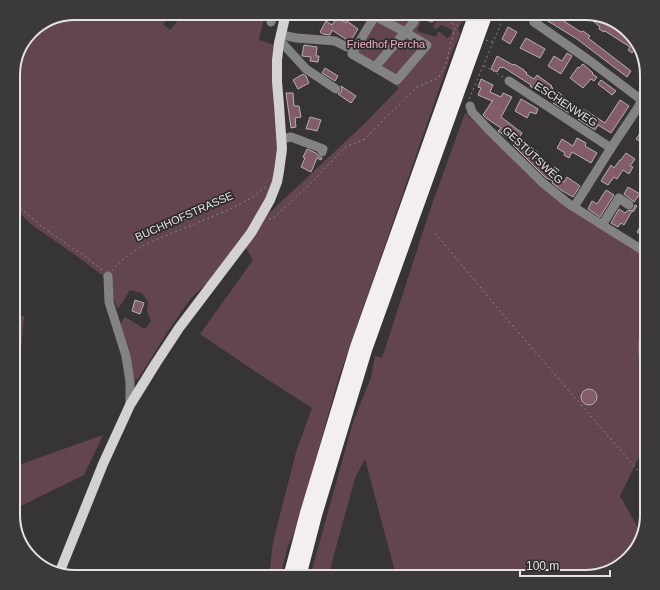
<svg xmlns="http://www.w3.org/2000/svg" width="660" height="590" font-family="Arial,sans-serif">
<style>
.green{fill:#634551}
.building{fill:#825c6b;stroke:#b5b1b3}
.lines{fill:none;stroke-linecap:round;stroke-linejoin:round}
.path{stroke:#888686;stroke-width:1;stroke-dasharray:2 3;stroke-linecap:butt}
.minor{stroke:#848383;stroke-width:9}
.major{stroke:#d4d1d2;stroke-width:10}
.highway{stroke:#f3eff1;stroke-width:12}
.labels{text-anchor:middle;stroke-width:3.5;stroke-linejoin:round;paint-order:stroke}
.park-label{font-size:11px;fill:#f0adc8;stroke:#2d2a2b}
.street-label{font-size:11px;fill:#e4e2e2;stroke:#2d2a2b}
.rim{fill:none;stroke:#e4e2e2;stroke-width:2}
</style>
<rect width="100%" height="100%" fill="#373435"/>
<g class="green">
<path d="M75 13H163L166 21 163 24 170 30 184 13H265L259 40 283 48 281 66 286 144 285 162 281 184 268 214 362 126 399 88 347 54 371 13H429V17L424 14 417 31 436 37 438 32H440L447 38 451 36 452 31 451 29 441 25 436 29 433 28 436 21 435 20 438 13H467L466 17 458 28 460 34 451 55 338 380 297 527 288 546 280 577H269L273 542 296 452 312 408 256 372 200 334 253 260 246 248 191 298 168 331 147 365 138 379 133 380 120 324 125 317 145 329 151 321 147 312 148 302 142 293 130 290 118 309 102 275 78 257 32 225 13 207V71L34 29Z"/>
<path d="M465 113 503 147 535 180 640 253 643 262V271H647V445L643 449 620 496 641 533 629 559 585 577H413L395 572 365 459 355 478 328 577H310L353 422 371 377 375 356 382 358 429 213Z"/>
<path d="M13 315 24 316 13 438Z"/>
<path d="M103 435 84 475 41 496 13 510V467Z"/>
</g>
<g class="building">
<path d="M545 13H551L581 32 583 31 590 36 588 38 631 71 627 77 577 39 543 18Z"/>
<path d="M337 17 346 23 347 21 358 29 350 42 332 30 330 35 323 34 320 32 326 21 332 25Z"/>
<path d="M595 17 617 26 630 35 637 52 634 50 632 53 628 50 630 47 605 31 604 32 599 29 600 27 593 21Z"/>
<path d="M508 27 517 32 510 44 502 39Z"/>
<path d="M526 38 545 49 540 58 520 48Z"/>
<path d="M304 45 317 47 316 56H319L318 62 310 61 311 57 302 56Z"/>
<path d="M567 53 572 56 561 74 548 66 554 56 562 61Z"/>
<path d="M497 56 513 65 514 64 524 70V71L527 73 526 74 534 79 537 75 552 86 551 87 553 88 549 94 547 93 545 96 530 86 531 85 503 67 502 68 500 67 497 72 491 69Z"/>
<path d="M583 64 593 73 592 74 597 77 594 81 591 79 583 88 570 78 578 67 579 68Z"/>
<path d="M325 68 338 76 335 81 322 73Z"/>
<path d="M303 74 306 76 309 83 298 89 293 80Z"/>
<path d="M481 79 493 85 490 92 501 97 503 93 512 97 501 117 522 133 518 139 538 152 535 158 553 168 554 167 559 170 555 177 564 182 567 177 580 186 573 197 561 190 552 183 553 181 546 178 513 145 515 143 498 131 501 128 486 118 483 115 493 100 492 101 478 95 481 88 478 87Z"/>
<path d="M601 80 616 91 612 95 598 84Z"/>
<path d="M341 86 356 96 351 103 338 94 341 92 342 89Z"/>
<path d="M558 92 573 104 572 105 574 107 569 113 553 103 556 99 554 98Z"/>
<path d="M286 93H293L294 106H299L301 117 295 118 296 127 291 128Z"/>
<path d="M521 99 538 109 536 114 530 112 527 118 515 111Z"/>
<path d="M620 100 629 106 611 133 598 125 595 130 578 119 583 110H585L605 123Z"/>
<path d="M310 117 321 120 317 131 309 129H306Z"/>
<path d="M643 129 647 132V141L645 144 647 145V147L645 150 640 147 643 143 636 139Z"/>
<path d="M577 138 586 143 585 146 597 153 591 163 572 152 569 158 564 155 565 153 557 148 562 139 573 146Z"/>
<path d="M307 149 316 153 318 156 322 158 321 160 317 158 311 172 301 167 305 158 303 157Z"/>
<path d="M626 153 635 159 630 166 633 167 629 174 623 170 617 179 614 177 608 185 601 181 611 165 614 168 620 160H621Z"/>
<path d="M628 187 640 194 634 202 624 194Z"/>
<path d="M606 190 614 195 600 217 588 209 592 201 597 204Z"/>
<path d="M635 205 637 206 633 212 632 211 624 225 621 223 618 227 611 223 619 209 625 213 627 211 632 210 634 208Z"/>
<path d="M647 216V239L637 232Z"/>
<path d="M135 300 144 303 140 314 132 311Z"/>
<circle cx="589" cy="397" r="8"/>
</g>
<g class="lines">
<g class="path">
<path d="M393 13 407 19"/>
<path d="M441 13 453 24 458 26"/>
<path d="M511 13 527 20"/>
<path d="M486 40 493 42"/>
<path d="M484 66 503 77"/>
<path d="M469 99 472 92 505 14 508 13"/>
<path d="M13 202 46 230 86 257 102 270"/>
<path d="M269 219H272L293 200 316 178 345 147 365 139 386 117 417 87 438 78 442 72 446 64 454 31 456 25"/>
<path d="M435 233 500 311 647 481"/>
<path d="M112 271C130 248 157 239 183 229 196 223 209 218 223 212 239 205 254 198 267 185"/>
<path d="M624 561 633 549"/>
</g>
<g class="minor">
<path d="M327 13 331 14"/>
<path d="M539 13 534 22 590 61 639 98 641 100"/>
<path d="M375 16 405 32 427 45 397 80 352 54Z"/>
<path d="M431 18 433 13"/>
<path d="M271 22 273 13"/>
<path d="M281 35 297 38 335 41 347 47"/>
<path d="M279 43 284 45 306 69 336 89"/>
<path d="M375 67 414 22"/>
<path d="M509 81 611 148"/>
<path d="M470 106 472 112 489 130 543 183 569 204 647 253"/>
<path d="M281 139 291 137 323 149 322 152"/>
<path d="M574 207 611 148 639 106 641 100"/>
<path d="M602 225 619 198 629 205"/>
<path d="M108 276 109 302 126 356 130 382V405"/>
<path d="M647 368C639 353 645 328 647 313"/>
</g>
<path class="major" d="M60 571 103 464 130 405 156 363 179 328 251 233 270 200 277 182 279 171 282 149 279 105 277 82V60L279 43 286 13"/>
<g class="highway">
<path d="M289 577 306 513 356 347 475 13"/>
<path d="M300 577 316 515 366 350 487 13"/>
</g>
</g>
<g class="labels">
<g class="park-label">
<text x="386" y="48">Friedhof Percha</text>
</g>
<g class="street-label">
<text transform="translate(566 104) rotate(33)" y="4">ESCHENWEG</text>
<text transform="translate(533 155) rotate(43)" y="4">GESTÜTSWEG</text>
<text transform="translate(184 216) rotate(-24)" y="4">BUCHHOFSTRASSE</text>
</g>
</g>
<path d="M0 0H660V590H0ZM75 20H585A55 55 0 0 1 640 75V515A55 55 0 0 1 585 570H75A55 55 0 0 1 20 515V75A55 55 0 0 1 75 20Z" fill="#3c393a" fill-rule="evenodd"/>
<path class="rim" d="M75 20H585A55 55 0 0 1 640 75V515A55 55 0 0 1 585 570H75A55 55 0 0 1 20 515V75A55 55 0 0 1 75 20Z"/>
<path d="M520 570v6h90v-6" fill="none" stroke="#e4e2e2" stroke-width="2"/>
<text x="526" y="570" font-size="12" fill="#e4e2e2" stroke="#2d2a2b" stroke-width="3" paint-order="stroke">100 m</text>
</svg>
